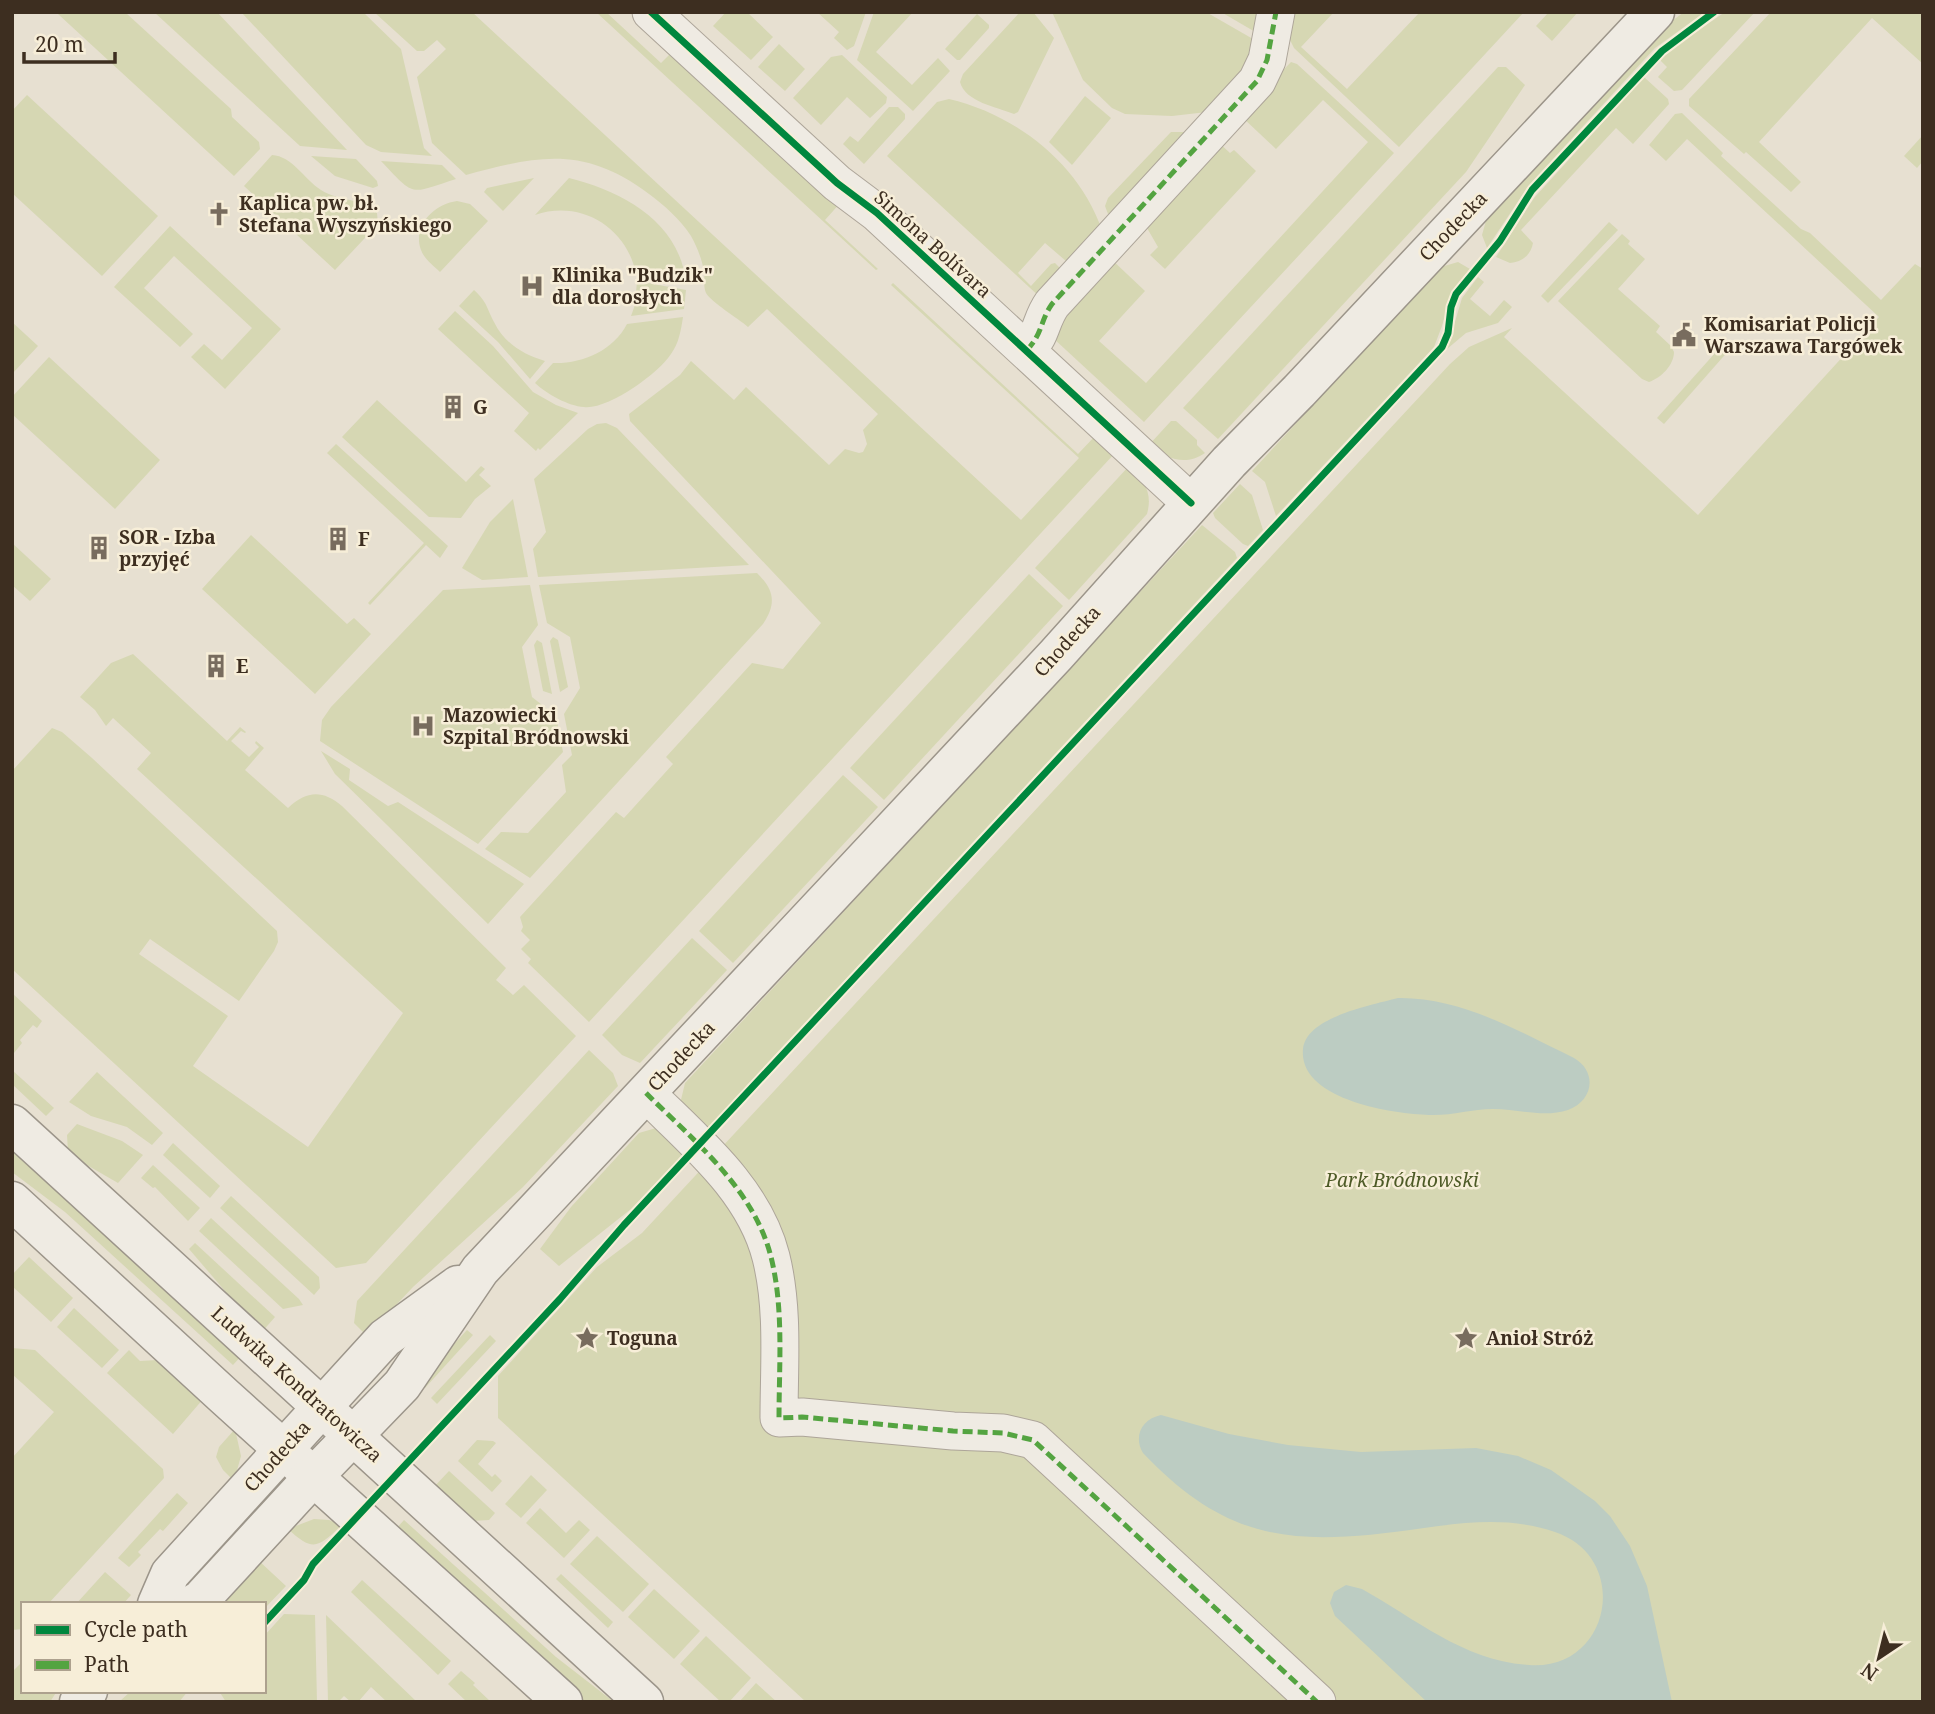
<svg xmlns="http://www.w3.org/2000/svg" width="1935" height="1714" font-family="'Noto Serif',serif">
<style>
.green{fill:#d6d7b3}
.water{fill:#bcccc2}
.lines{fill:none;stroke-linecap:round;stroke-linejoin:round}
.street-casing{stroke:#ada599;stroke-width:39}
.secondary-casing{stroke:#9c958a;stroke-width:41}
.street{stroke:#efebe3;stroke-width:37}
.secondary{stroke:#efebe3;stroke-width:38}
.quiet{stroke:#54a441;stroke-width:5;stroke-dasharray:10 5;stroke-linecap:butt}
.cycleway-casing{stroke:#f7eed8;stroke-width:11}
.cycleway{stroke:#00873e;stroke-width:7}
.labels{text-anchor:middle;stroke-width:5;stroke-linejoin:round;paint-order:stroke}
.poi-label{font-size:19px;font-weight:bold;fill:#3d2e20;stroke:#f7eed8;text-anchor:start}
.street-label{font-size:19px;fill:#3d2e20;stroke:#f7eed8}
.park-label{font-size:19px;font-style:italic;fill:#4d5a26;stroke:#f7eed8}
</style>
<rect width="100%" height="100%" fill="#e7e0d1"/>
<g class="green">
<path d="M59 12 126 13 231 109 232 117 259 142 260 149 234 176 58 14Z"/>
<path d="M154 12H217L347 150 300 146Z"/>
<path d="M241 12H363L401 49 424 148 432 156 381 152 366 145Z"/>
<path d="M374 12H472L1021 520 1079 458 891 285 893 283 1078 454 1096 435 1115 453 589 1022 528 963 531 959 521 949 530 940 521 931 523 927 520 917 616 812 624 818 673 764 666 757 752 663 783 669 821 623 630 421 629 414 680 375 691 361 734 400 746 387 829 465 845 449 859 453 863 452 867 444 863 430 878 414 767 309 748 327C738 318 712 303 706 293 703 287 705 278 704 272 702 259 697 247 691 236 680 219 665 206 649 194 585 146 539 155 466 175L432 143 417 77 446 49 437 40 424 51H417Z"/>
<path d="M596 12H606L661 63 676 48 842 201 825 220 878 269 876 270Z"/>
<path d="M726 12H747L773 37 751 60 713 26Z"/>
<path d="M817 12H866L854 46 847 50 834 38 839 32Z"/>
<path d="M874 12H913L876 52 912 85 938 58 950 71 913 111 857 60Z"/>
<path d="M1020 12H1033L1054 38 1018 112 1014 114C997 107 965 102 960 82L963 74Z"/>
<path d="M1052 12H1206L1253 39 1255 62 1207 112 1172 116 1125 114 1112 108 1083 80Z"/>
<path d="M1221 12H1255L1258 17 1257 33Z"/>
<path d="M1287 12H1334L1301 47 1347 89 1420 12H1524L1399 147 1294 48 1286 32Z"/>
<path d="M1549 12H1578L1552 41 1536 26Z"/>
<path d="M1684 12H1705L1655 48 1529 185 1487 248 1482 235 1487 217 1664 27Z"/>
<path d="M1725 12H1755L1682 90 1674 91 1658 77 1667 67 1660 60 1673 48Z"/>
<path d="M1771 12H1923V64L1872 18 1759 142 1801 182 1791 192 1746 152 1744 154 1689 106V99Z"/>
<path d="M977 14 989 25V28L960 60H957L945 49Z"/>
<path d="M779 44 805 69 785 91 758 67Z"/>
<path d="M842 55 887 97 886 103 870 118 847 97 821 125 793 98 831 57Z"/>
<path d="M1291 62 1297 64 1394 153 1144 422 1053 338 1054 323 1109 257 1145 291 1099 341 1146 383 1368 142 1323 100 1276 149 1242 117 1241 114Z"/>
<path d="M1498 67H1506L1525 85 1466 172 1218 439 1183 408Z"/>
<path d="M1644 77 1668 99 1669 104 1633 144 1616 128 1521 230 1533 243C1531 255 1522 262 1510 263L1496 257 1534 198Z"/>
<path d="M27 95 158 216 102 276 12 193V111Z"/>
<path d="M1085 96 1111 118 1072 165 1049 142Z"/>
<path d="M949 99C1017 115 1079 164 1102 230L1073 267 1045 243 1018 273 1031 286 1051 264 1055 263 1066 274 1042 299 887 156 937 102Z"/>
<path d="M889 107H898L905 114V119L864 164 843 144 850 136 858 142Z"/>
<path d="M1682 113 1723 153 1721 156 1801 229 1810 233 1881 300 1915 264 1923 269V1702H806L498 1418V1376L597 1267 642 1233 1450 364 1469 347 1512 328 1504 337 1698 515 1879 317 1687 139 1666 161 1649 145 1675 114Z"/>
<path d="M1171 132H1187L1112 215 1108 214 1105 206 1108 198Z"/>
<path d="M1923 135V161L1917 168 1904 156Z"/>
<path d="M1217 141 1230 153 1234 150 1256 171 1165 269 1150 255 1158 247 1143 221Z"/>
<path d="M272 155C292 156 304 179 321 190 338 201 362 198 377 213L378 224 335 270 244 186Z"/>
<path d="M311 156 356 159 377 181 378 186 373 188 335 176Z"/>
<path d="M381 161 442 165 456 179C409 194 416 198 381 161Z"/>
<path d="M534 178 503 211 484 192 487 188Z"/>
<path d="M569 178C622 191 680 222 686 283L636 274C627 227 580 199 535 215Z"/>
<path d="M457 201 470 204 488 221 440 272C434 266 424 259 421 250 412 226 434 204 457 201Z"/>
<path d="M1609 222 1618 230 1548 303 1541 296Z"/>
<path d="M170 226 281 329 225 389 191 357 204 344 222 360 252 328 174 256 144 288 193 334 180 347 114 287Z"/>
<path d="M1622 234 1630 241 1628 244 1645 259 1618 289 1660 326 1656 332 1671 346 1674 352C1674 365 1661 378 1649 382L1642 379 1558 301Z"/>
<path d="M1458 262 1470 269 1451 293 1442 326 1434 347 1276 516 1265 482 1252 471 1441 267Z"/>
<path d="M1478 277 1484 282 1470 299 1490 316 1504 300 1512 307 1498 323 1466 333 1447 349 1462 298Z"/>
<path d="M637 281 686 290 684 309 631 316 635 305Z"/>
<path d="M474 290C488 303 486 307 494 322 504 343 524 355 545 361L530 379 498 342 459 306Z"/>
<path d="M455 311 493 346 533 392 556 405 578 413 540 450 538 448 536 451 514 431 529 413 438 329Z"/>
<path d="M683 317C681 330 679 343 671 354 659 373 608 410 584 407 568 406 547 394 535 383L553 363C582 364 613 351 627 324Z"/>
<path d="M12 322 38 346 12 374Z"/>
<path d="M1724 343 1730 349 1664 424 1657 418Z"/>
<path d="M49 357 160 460 115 509 12 414V397Z"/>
<path d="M377 400 466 482 481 466 485 469 479 475 491 486 475 499 461 518 429 517 342 437Z"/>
<path d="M1171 421H1176L1197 440V445L1205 453C1184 467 1168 458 1148 446Z"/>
<path d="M606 423 617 428 749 565 538 577 533 549 546 532 534 479 588 429 597 424Z"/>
<path d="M336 444 448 546 440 558 426 545 370 605 368 603 424 543 327 453Z"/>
<path d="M1129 466C1144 481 1153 492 1147 514L1069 600 1035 568Z"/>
<path d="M1240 484 1252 495 1263 530 1248 546 1243 544 1215 518 1213 513Z"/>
<path d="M513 499 528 577 482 580 462 568 490 522Z"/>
<path d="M1202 525 1235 552 1237 558 701 1135 680 1104 685 1083Z"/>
<path d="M251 535 347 624 354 618 371 634 315 694 202 589Z"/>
<path d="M12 543 51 579 30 601 12 585Z"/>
<path d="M757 573C774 590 777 603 763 624L530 878 485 849 501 832 528 833 566 792 562 765 572 755 564 714 580 688 570 637 547 623 539 585Z"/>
<path d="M1029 574 1063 606 884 800 850 768Z"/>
<path d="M530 585 538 625 522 647 532 697 556 716 563 752 478 844 320 741 322 720 331 707 443 590Z"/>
<path d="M553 637 558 640 568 687 560 692 550 641Z"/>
<path d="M537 640 542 643 552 694 543 691 534 645Z"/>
<path d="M133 654 227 741 240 727 246 732 245 733 241 731 231 741 249 757 259 747 255 743 256 741 264 748 245 770 288 808C306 791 322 789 342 806L506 968 496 980 513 995 524 985 576 1036 366 1263 336 1268 12 969V771L52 728 62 732 92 758 277 931 278 942 274 951 239 1001 150 939 139 954 228 1016 193 1066 308 1147 403 1013 137 769 151 753 113 718 106 726 95 710 80 697 111 663Z"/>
<path d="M321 751 350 769 349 780 388 806 398 802 524 884 488 924 335 774Z"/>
<path d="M843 775 878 807 733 963 699 931Z"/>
<path d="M692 938 727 970 640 1063 622 1055 602 1035Z"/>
<path d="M12 993 42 1021 37 1028 33 1025 20 1040 22 1043 14 1053Z"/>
<path d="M589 1050 613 1073 618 1086 523 1187 413 1287 367 1336 354 1323 357 1301Z"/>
<path d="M12 1070 54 1108 46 1116 12 1084Z"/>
<path d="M97 1072 163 1133 152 1145 127 1127 91 1116 69 1102Z"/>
<path d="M77 1124 122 1141 143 1155 118 1183 73 1157 68 1152 67 1135Z"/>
<path d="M656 1128 688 1149 631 1209 559 1266 540 1249 571 1207 639 1133Z"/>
<path d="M12 1143 242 1355 233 1365 65 1212 12 1172Z"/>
<path d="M173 1143 220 1186 210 1198 163 1155Z"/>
<path d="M153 1165 200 1208 188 1221 155 1187 153 1188 141 1178Z"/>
<path d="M231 1196 319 1277 320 1288 314 1295 220 1208Z"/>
<path d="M211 1218 299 1299 303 1305 283 1309 199 1231Z"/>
<path d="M195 1243 275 1317 261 1333 189 1249Z"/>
<path d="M29 1257 73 1298 51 1322 12 1286V1275Z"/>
<path d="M74 1308 119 1350 102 1368 57 1327Z"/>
<path d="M467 1330 473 1335 425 1388 419 1382Z"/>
<path d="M490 1335 496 1341 437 1404 431 1398Z"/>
<path d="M12 1348 35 1350 163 1469 164 1478 48 1604H23V1629L12 1630V1458L54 1412 12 1374Z"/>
<path d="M129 1350 140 1361 158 1360 204 1398 173 1434 107 1373Z"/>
<path d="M235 1429 241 1456 234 1481 223 1470 216 1457 219 1447Z"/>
<path d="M477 1440 493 1441 496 1443 478 1464 492 1477 495 1474 502 1481 492 1492 458 1461Z"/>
<path d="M449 1471 495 1513 489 1520 472 1521 433 1488Z"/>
<path d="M531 1475 547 1490 521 1518 505 1504Z"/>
<path d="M177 1493 188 1503 163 1531 160 1529 138 1552 141 1555 129 1567 118 1558Z"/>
<path d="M540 1508 566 1533 579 1520 590 1530 564 1558 526 1523Z"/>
<path d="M314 1519 329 1520 342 1525C318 1547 314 1553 288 1529Z"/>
<path d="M404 1520 556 1657 614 1702H584L395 1530Z"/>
<path d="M597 1536 649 1584 623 1612 570 1564Z"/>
<path d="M258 1560 286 1586 264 1609V1604H217Z"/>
<path d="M105 1572 131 1595 123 1604H76Z"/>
<path d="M561 1574 613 1622 608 1628 556 1579Z"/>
<path d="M362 1580 451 1661 438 1675 351 1592Z"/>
<path d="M654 1589 700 1631 674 1659 628 1617Z"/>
<path d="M284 1614 315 1615 317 1702H226L219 1691H264V1636Z"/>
<path d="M326 1615 417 1702H387L371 1687 358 1702H351L344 1696 338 1702H328Z"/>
<path d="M706 1636 751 1678 729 1702H721L680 1664Z"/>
<path d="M23 1661V1691H57L50 1702H12V1672Z"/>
<path d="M461 1671 475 1683 473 1685 491 1702H467L448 1684Z"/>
<path d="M756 1683 777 1702H739Z"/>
<path d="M131 1691H188L179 1702H119Z"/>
</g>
<g class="water">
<path d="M1398 998C1461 997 1518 1031 1574 1058 1598 1072 1593 1101 1568 1110 1544 1118 1518 1109 1493 1109 1471 1109 1451 1116 1429 1115 1394 1114 1298 1100 1303 1049 1306 1017 1372 1005 1398 998Z"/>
<path d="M1161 1415 1229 1434 1288 1445 1361 1452 1476 1448 1518 1456 1551 1470 1595 1501 1610 1516 1630 1546 1647 1586 1672 1702H1427L1335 1616 1330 1603 1334 1592 1346 1585 1362 1589C1416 1619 1464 1661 1529 1665 1611 1671 1632 1558 1555 1532 1511 1517 1468 1522 1424 1528 1303 1545 1233 1548 1143 1453 1133 1436 1142 1419 1161 1415Z"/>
</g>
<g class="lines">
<g class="street-casing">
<g id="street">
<path d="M651 12 837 183 877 213 1191 503"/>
<path d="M1027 350C1043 333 1040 321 1052 304L1257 81 1267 60 1276 12"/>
<path d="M646 1093C694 1141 754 1189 771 1257 784 1309 779 1365 779 1418L802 1417 953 1431 1003 1433 1033 1440 1317 1702"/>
</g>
</g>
<g class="secondary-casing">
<g id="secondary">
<path d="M12 1124 644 1702"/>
<path d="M12 1201 224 1396 563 1702"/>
<path d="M157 1604 170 1574 385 1338 458 1285"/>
<path d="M193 1604 200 1600 314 1476 402 1385 480 1270 1056 655 1229 462 1299 391 1655 12"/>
<path d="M79 1702 88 1691"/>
</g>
</g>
<use href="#street" class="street"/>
<use href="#secondary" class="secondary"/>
<g class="quiet">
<path d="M1027 350C1043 333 1040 321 1052 304L1257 81 1267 60 1276 12"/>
<path d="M646 1093C694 1141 754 1189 771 1257 784 1309 779 1365 779 1418L802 1417 953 1431 1003 1433 1033 1440 1317 1702"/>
</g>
<g class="cycleway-casing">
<g id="cycleway">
<path d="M651 12 837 183 877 213 1191 503"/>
<path d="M264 1623 304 1580 313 1564 560 1299 624 1225 1442 347 1448 333 1451 307 1456 294 1500 241 1532 190 1662 51 1714 12"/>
</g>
</g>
<use href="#cycleway" class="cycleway"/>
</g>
<defs>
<g id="church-bare" transform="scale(1.89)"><path d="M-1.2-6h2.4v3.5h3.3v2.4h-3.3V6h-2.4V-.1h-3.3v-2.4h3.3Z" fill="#786c5e" stroke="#f7eed8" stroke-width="2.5" paint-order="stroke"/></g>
<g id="hospital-bare" transform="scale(1.89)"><path d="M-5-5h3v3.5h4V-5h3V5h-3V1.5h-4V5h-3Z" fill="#786c5e" stroke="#f7eed8" stroke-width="2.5" paint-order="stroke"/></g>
<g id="civic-bare" transform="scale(1.89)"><path d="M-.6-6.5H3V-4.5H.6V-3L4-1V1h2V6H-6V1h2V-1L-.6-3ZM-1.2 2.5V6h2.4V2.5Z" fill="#786c5e" stroke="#f7eed8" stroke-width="2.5" paint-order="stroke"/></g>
<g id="building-bare" transform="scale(1.89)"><path d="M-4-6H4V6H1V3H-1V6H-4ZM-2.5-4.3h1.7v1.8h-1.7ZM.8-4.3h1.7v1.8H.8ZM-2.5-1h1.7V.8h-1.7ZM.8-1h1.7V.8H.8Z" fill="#786c5e" stroke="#f7eed8" stroke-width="2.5" paint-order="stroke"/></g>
<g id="sight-bare" transform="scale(1.89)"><path d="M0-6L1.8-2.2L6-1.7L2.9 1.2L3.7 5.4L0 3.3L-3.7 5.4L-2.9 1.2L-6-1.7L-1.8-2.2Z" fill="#786c5e" stroke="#f7eed8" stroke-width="2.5" paint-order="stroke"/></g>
</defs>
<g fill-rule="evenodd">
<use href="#church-bare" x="219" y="214"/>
<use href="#hospital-bare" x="532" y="286"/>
<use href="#civic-bare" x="1684" y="335"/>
<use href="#building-bare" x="453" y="407"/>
<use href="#building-bare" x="338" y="539"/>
<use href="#building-bare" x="99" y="548"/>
<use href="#building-bare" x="216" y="666"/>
<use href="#hospital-bare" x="423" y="726"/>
<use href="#sight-bare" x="587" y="1338"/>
<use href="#sight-bare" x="1466" y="1338"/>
</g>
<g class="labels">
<g class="poi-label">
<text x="239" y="210">Kaplica pw. bł.<tspan x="239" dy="22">Stefana Wyszyńskiego</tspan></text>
<text x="552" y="282">Klinika "Budzik"<tspan x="552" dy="22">dla dorosłych</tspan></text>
<text x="1704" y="331">Komisariat Policji<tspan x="1704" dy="22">Warszawa Targówek</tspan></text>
<text x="473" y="414">G</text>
<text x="119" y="544">SOR - Izba<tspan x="119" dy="22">przyjęć</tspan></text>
<text x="358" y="546">F</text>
<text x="236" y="673">E</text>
<text x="443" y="722">Mazowiecki<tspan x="443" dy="22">Szpital Bródnowski</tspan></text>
<text x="607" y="1345">Toguna</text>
<text x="1486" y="1345">Anioł Stróż</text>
</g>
<g class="street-label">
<text transform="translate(1453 226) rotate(-46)" y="7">Chodecka</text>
<text transform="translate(933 244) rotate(42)" y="7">Simóna Bolívara</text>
<text transform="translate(1067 641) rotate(-48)" y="7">Chodecka</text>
<text transform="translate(681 1056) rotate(-47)" y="7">Chodecka</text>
<text transform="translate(297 1384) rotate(42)" y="7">Ludwika Kondratowicza</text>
<text transform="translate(277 1456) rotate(-48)" y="7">Chodecka</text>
</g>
<g class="park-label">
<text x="1402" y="1187">Park Bródnowski</text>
</g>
</g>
<rect width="1935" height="1714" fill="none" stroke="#3d2e20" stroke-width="28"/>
<rect x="21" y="1602" width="245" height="91" fill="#f7eed8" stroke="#ada18e" stroke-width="2"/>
<rect x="35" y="1625" width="35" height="10" fill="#00873e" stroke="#ada18e" stroke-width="2"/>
<text x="84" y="1637" font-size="21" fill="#3d2e20">Cycle path</text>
<rect x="35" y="1660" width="35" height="10" fill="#54a441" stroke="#ada18e" stroke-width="2"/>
<text x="84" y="1672" font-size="21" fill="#3d2e20">Path</text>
<g transform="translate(1879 1658) rotate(215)" stroke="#f7eed8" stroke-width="5" paint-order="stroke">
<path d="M0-5L12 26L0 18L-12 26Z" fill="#3d2e20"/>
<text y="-10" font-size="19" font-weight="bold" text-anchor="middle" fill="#3d2e20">N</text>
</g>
<path d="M24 52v10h91v-10" fill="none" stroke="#3d2e20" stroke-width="3.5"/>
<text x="35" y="52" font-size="21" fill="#3d2e20" stroke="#f7eed8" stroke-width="5" paint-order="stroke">20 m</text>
</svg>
